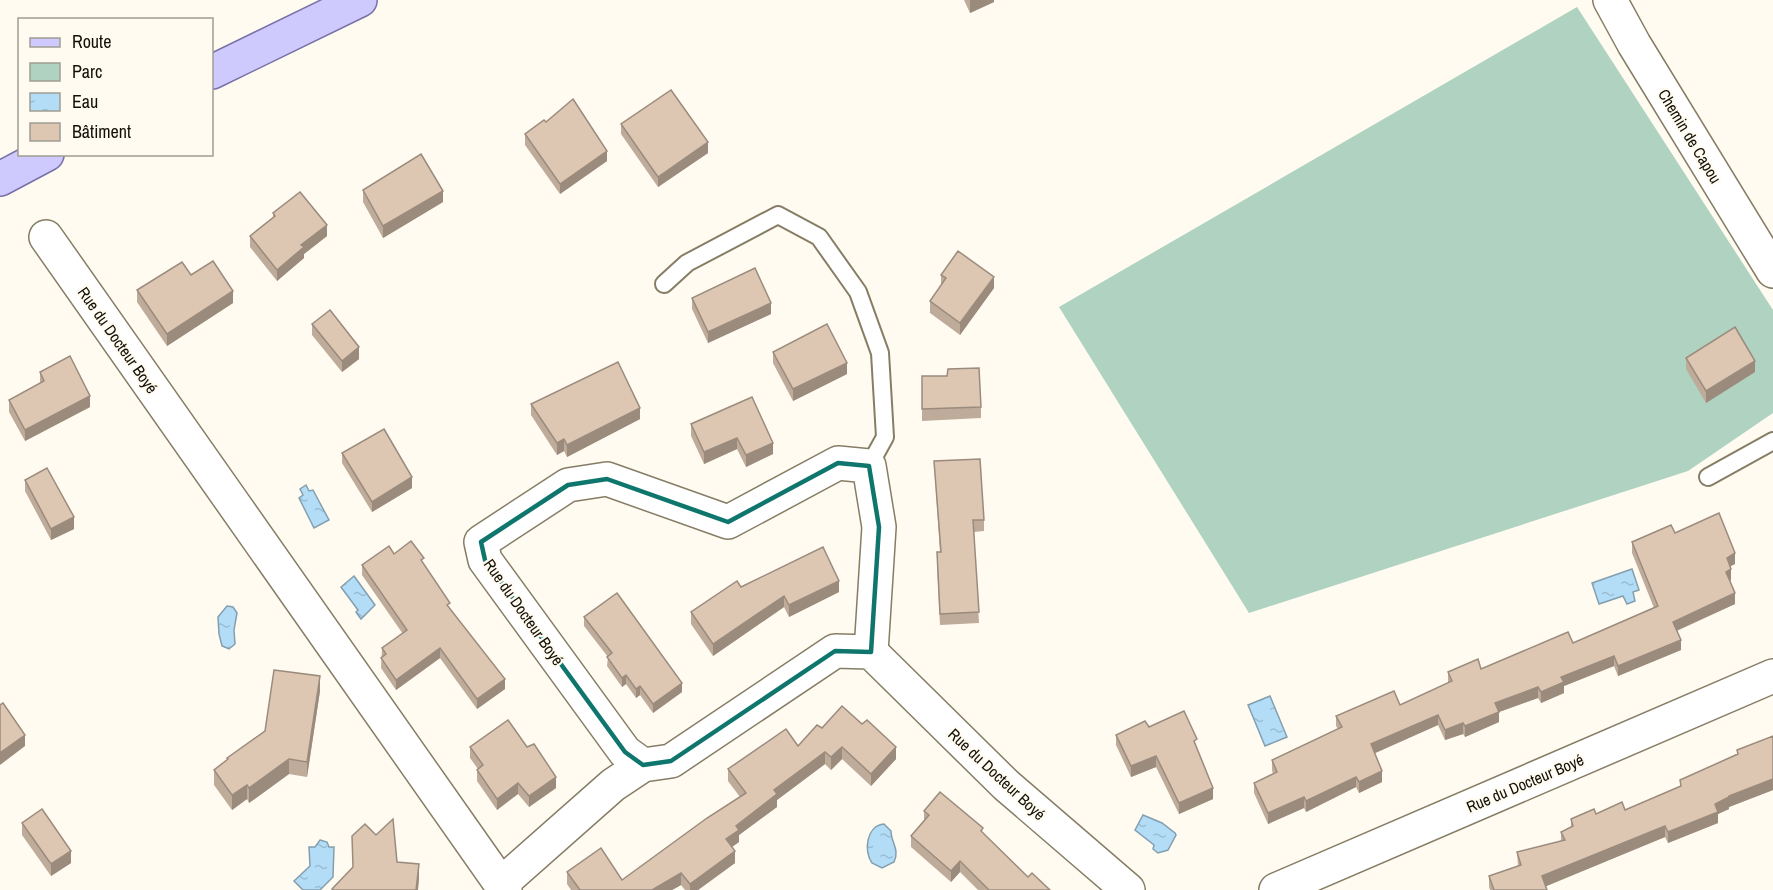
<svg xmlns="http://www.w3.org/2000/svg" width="1773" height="890" font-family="'Archivo Narrow',sans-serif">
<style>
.green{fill:#afd2c1}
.water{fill:url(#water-ripples);stroke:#839faf;stroke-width:1.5}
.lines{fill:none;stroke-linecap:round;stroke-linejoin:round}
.service-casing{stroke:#867d65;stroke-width:20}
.minor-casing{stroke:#867d65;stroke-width:36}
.primary-casing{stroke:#7771a7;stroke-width:36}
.service{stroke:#fff;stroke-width:16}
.minor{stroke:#fff;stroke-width:33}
.primary{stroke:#cecafe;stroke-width:33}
.wall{fill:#beab9a}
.shaded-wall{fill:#9b8b7d}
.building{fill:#ddc7b3;stroke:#9b8b7d;stroke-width:1.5}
.marked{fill:none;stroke:#0f766e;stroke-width:4.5;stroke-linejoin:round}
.labels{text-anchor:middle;stroke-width:4.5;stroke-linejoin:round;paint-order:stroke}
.street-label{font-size:16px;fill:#120f06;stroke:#fffbf0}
</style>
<defs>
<pattern id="water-ripples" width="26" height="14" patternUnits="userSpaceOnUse" patternTransform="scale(1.5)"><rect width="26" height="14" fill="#b3ddf7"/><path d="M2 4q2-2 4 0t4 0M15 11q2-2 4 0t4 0" fill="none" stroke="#99bcd2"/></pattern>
</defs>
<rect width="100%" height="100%" fill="#fffbf0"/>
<path class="green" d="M1577 7 1773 310V413L1688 471 1249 613 1059 307Z"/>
<g class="water">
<path d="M306 485 309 491 313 490 329 520 314 528 299 498 303 495 300 489Z"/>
<path d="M1632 569 1639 590 1633 592 1635 601 1627 604 1623 596 1599 604 1592 583Z"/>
<path d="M354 576 375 605 361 619 356 612 358 610 341 587Z"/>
<path d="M227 606 233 607 237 613 234 630 235 644 229 649 222 646 219 634 218 617Z"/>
<path d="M1270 696 1287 737 1265 746 1248 705Z"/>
<path d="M1143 815 1162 823 1175 833 1176 835 1168 850 1158 853 1153 849 1154 845 1135 830Z"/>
<path d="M884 824 891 831C891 843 900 849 894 862L882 868 872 863C863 851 867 825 884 824Z"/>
<path d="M320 840 327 842 329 847H334L333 877 320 890H303L294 881 310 866 309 847H315Z"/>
</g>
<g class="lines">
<g class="service-casing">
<g id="service">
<path d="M664 284 687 263 778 215 819 237 858 292 880 353 885 437 869 466"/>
<path d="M1708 477 1773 441"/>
</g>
</g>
<g class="minor-casing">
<g id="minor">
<path d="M1610 0 1634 44 1773 271"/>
<path d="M46 237 505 890"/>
<path d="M643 765 625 752 485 560 481 542 568 485 607 479 728 522 838 463 869 466 879 527 871 652"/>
<path d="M501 884 613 785 643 765 671 761 835 651 871 652 1006 785 1128 890"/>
<path d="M1276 890 1773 676"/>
</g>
</g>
<g class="primary-casing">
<g id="primary">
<path d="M212 72 360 0"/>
<path d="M0 179 47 154"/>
</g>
</g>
<use href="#service" class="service"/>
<use href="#minor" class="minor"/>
<use href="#primary" class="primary"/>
</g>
<g class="wall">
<path d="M964 0H994V2L970 13Z"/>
<path d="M621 124 708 153 658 187 621 134Z"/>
<path d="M525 134 607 161 560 194 525 145Z"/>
<path d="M363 190 443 202 383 238 363 202Z"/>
<path d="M273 213 327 236 304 254V258L277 281 250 247V236L273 218Z"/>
<path d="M191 275 233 303 167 346 137 302V290Z"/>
<path d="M941 275 994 288 960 335 930 313V301L941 286Z"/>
<path d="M692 298 771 314 708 343 692 309Z"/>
<path d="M312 324 359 359 342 372 312 335Z"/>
<path d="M773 352 847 374 793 401 773 363Z"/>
<path d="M1686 358 1755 372 1706 403 1686 369Z"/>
<path d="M40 372 90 407 25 441 9 412V400L40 383Z"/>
<path d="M922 376 981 407V418L922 421Z"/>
<path d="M752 397 773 454 746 467 737 449 704 464 691 436V424Z"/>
<path d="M531 404 640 419 567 457 564 451 557 455 531 415Z"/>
<path d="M342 453 412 488 372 512 342 463Z"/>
<path d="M934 461 984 520V531L974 532 979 623 940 625 937 564V552H940Z"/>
<path d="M25 480 74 529 51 540 25 491Z"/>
<path d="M1675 533 1735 564 1730 566 1731 580 1729 581 1735 604 1677 631 1681 650 1618 676 1614 666 1564 686V693L1541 703 1538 698 1499 712V722L1465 737 1463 734 1445 740 1438 725 1374 753 1382 782 1359 793 1356 787 1306 812 1304 808 1268 824 1254 793V783L1273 774 1272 770V760L1338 729 1336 726V716L1400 705 1448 683V672L1481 669 1573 643 1654 608 1632 553V542Z"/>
<path d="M394 554 424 564 450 609 505 689 477 709 440 658 396 690 381 668 382 648 403 634 362 575V565Z"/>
<path d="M741 587 839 592 789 617 784 607 713 656 691 624V612Z"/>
<path d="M584 617 682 692 653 713 640 695 636 698 626 684 622 687 607 666 608 657 584 626Z"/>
<path d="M320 691 307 777 289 774 249 803 247 799 232 810 214 785V770L227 760V758Z"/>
<path d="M1149 727 1197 748 1213 799 1179 814 1156 767 1131 777 1116 745V735Z"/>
<path d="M822 728 896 759 871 786 842 759 831 770 825 764 777 800V807L739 835V842L732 847 735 863 698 890H685L681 885 672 890H571L567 884V872L622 880 740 797 728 781V769L798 746Z"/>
<path d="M1773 736V790L1729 807V809L1718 814V823L1668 843 1665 837 1545 886 1547 890H1490L1489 887V876L1518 866 1517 852 1561 841V832L1571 827V819L1625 810 1680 787V780L1737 754V750Z"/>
<path d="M470 747 556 788 529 807 518 794 497 810 477 781V770L478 769 470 758Z"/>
<path d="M924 811 983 833 1028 877 1050 890H978L960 872 951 882 911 847V836L924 821Z"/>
<path d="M22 823 71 863 51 876 22 835Z"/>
</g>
<g class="shaded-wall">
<path d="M970 0H994V2L970 13Z"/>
<path d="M708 142V153L658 187V177Z"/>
<path d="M607 151V161L560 194V184Z"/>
<path d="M443 191V202L383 238V226Z"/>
<path d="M327 225V236L304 254V258L277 281V270L301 245Z"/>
<path d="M994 277V288L960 335V323Z"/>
<path d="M233 291V303L167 346V334Z"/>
<path d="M771 303V314L708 343V332Z"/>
<path d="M359 347V359L342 372V361Z"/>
<path d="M1755 361V372L1706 403V391Z"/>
<path d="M847 363V374L793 401V389Z"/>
<path d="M90 396V407L25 441V430Z"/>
<path d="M640 408V419L567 457V445Z"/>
<path d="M737 438V449L704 464V452Z"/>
<path d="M564 439V451L557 455V443Z"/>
<path d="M773 443V454L746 467V455Z"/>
<path d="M412 477V488L372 512V502Z"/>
<path d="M74 517V529L51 540V529Z"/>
<path d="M1735 553V564L1727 568V558Z"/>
<path d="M1731 569V580L1726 583V572Z"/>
<path d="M839 581V592L789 617V605Z"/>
<path d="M1735 593V604L1673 632V622Z"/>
<path d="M784 596V607L713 656V644Z"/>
<path d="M1681 640V650L1618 676V666Z"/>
<path d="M440 648V658L396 690V680Z"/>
<path d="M1614 656V666L1564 686V693L1541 703V692L1561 677Z"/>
<path d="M626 675V684L622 687V678Z"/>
<path d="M320 676V691L307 777V762Z"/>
<path d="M505 679V689L477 709V699Z"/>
<path d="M682 683V692L653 713V704Z"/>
<path d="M640 686V695L636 698V689Z"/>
<path d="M1538 687V698L1499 712V722L1465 737V726L1495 703Z"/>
<path d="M1438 715V725L1371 755V744Z"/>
<path d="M1463 723V734L1445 740V730Z"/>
<path d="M25 735V746L0 765V753Z"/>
<path d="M842 747V759L831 770V757Z"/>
<path d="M896 747V759L871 786V774Z"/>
<path d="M825 752V764L777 800V807L739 835V842L726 851V839L736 826 774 790Z"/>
<path d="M1156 756V767L1131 777V766Z"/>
<path d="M289 759V774L249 803V788Z"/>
<path d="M1382 771V782L1359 793V782Z"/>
<path d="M556 777V788L529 807V796Z"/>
<path d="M1356 777V787L1306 812V801Z"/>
<path d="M1773 779V790L1729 807V809L1718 814V823L1668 843V832L1729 796Z"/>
<path d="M518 783V794L497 810V799Z"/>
<path d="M247 785V799L232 810V795Z"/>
<path d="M1213 788V799L1179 814V803Z"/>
<path d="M1304 797V808L1268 824V813Z"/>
<path d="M1665 826V837L1542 888V876Z"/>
<path d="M71 851V863L51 876V864Z"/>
<path d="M735 851V863L698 890H690V884Z"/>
<path d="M960 861V872L951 882V871Z"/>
<path d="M419 864V880L418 890H416Z"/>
<path d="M681 873V885L672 890H652Z"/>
</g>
<g class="building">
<path d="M671 90 708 142 658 177 621 124Z"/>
<path d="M573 99 607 151 560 184 525 134 544 120 546 122Z"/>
<path d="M421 154 443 191 383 226 363 190Z"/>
<path d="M300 192 327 225 301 245 304 247 277 270 250 236 275 216 273 213Z"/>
<path d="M958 251 994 277 960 323 930 301 946 278 941 275Z"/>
<path d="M213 261 233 291 167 334 137 290 182 262 191 275Z"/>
<path d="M755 268 771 303 708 332 692 298Z"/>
<path d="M330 310 359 347 342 361 312 324Z"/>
<path d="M827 324 847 363 793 389 773 352Z"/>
<path d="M1735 327 1755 361 1706 391 1686 358Z"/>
<path d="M70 356 90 396 25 430 9 400 44 381 40 372Z"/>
<path d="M618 362 640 408 567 445 564 439 557 443 531 404Z"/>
<path d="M979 368 981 407 922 409V376H947L948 369Z"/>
<path d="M752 397 773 443 746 455 737 438 704 452 691 424Z"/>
<path d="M384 429 412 477 372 502 342 453Z"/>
<path d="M980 459 984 520H973L979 612 940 614 937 552H941L934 461Z"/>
<path d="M47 468 74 517 51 529 25 480Z"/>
<path d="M1719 513 1735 553 1727 558 1731 569 1726 572 1735 593 1673 622 1681 640 1618 666 1614 656 1561 677 1564 682 1541 692 1538 687 1495 703 1499 712 1465 726 1463 723 1445 730 1438 715 1371 744 1382 771 1359 782 1356 777 1306 801 1304 797 1268 813 1254 783 1277 772 1272 760 1342 727 1336 716 1394 691 1400 705 1452 681 1448 672 1478 659 1481 669 1568 632 1573 643 1658 606 1632 542 1671 525 1675 533Z"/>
<path d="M411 541 424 558 421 560 450 603 447 605 505 679 477 699 440 648 396 680 381 658 386 654 382 648 407 630 362 565 389 546 394 554Z"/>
<path d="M823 547 839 581 789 605 784 596 713 644 691 612 737 581 741 587Z"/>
<path d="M617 593 682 683 653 704 640 686 636 689 626 675 622 678 607 657 612 653 584 617Z"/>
<path d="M274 670 320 676 307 762 289 759 249 788 247 785 232 795 214 770 228 759 227 758 265 731Z"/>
<path d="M3 703 25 735 0 753V705Z"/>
<path d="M842 706 862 724 867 720 896 747 871 774 842 747 831 757 825 752 774 790 777 794 736 826 739 830 726 839 735 851 690 884 681 873 652 890H580L567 872 601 848 622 880 707 818 746 793 728 769 786 729 798 746 817 725 822 728Z"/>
<path d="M1184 711 1197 739 1194 741 1213 788 1179 803 1156 756 1131 766 1116 735 1145 721 1149 727Z"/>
<path d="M508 720 527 747 534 744 556 777 529 796 518 783 497 799 477 770 483 765 470 747Z"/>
<path d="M1773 736V779L1729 796V797L1715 804 1718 812 1668 832 1665 826 1542 876 1547 890H1494L1489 876 1521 865 1517 852 1565 840 1561 832 1573 826 1571 819 1594 809 1596 814 1622 802 1625 810 1681 786 1680 780 1738 754 1737 750Z"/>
<path d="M940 792 983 828 981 831 1028 877 1032 873 1050 890H989L960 861 951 871 911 836 929 815 924 811Z"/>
<path d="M42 809 71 851 51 864 22 823Z"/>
<path d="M393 819 397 862 419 864 416 890H334L332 889 353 867 352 836 365 824 376 835Z"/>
</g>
<path class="marked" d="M838 463 869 466 879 527 871 652 835 651 671 761 643 765 625 752 485 560 481 542 568 485 607 479 728 522Z"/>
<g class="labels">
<g class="street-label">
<text transform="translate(1690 136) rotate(59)" y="6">Chemin de Capou</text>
<text transform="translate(118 340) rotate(55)" y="6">Rue du Docteur Boyé</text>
<text transform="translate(524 612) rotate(55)" y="6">Rue du Docteur Boyé</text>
<text transform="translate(997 774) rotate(43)" y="6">Rue du Docteur Boyé</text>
<text transform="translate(1525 783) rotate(-23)" y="6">Rue du Docteur Boyé</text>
</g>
</g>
<rect x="18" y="18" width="195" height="138" fill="#fffbf0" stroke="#a09d92" stroke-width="1.5"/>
<rect x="30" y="38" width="30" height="9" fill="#cecafe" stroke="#a09d92" stroke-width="1.5"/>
<text x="72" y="48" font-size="18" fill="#120f06">Route</text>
<rect x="30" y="63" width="30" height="18" fill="#afd2c1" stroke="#a09d92" stroke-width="1.5"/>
<text x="72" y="78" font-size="18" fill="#120f06">Parc</text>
<rect x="30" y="93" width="30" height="18" fill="url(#water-ripples)" stroke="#a09d92" stroke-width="1.5"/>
<text x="72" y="108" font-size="18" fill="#120f06">Eau</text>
<rect x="30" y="123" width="30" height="18" fill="#ddc7b3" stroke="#a09d92" stroke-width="1.5"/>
<text x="72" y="138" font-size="18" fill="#120f06">Bâtiment</text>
</svg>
